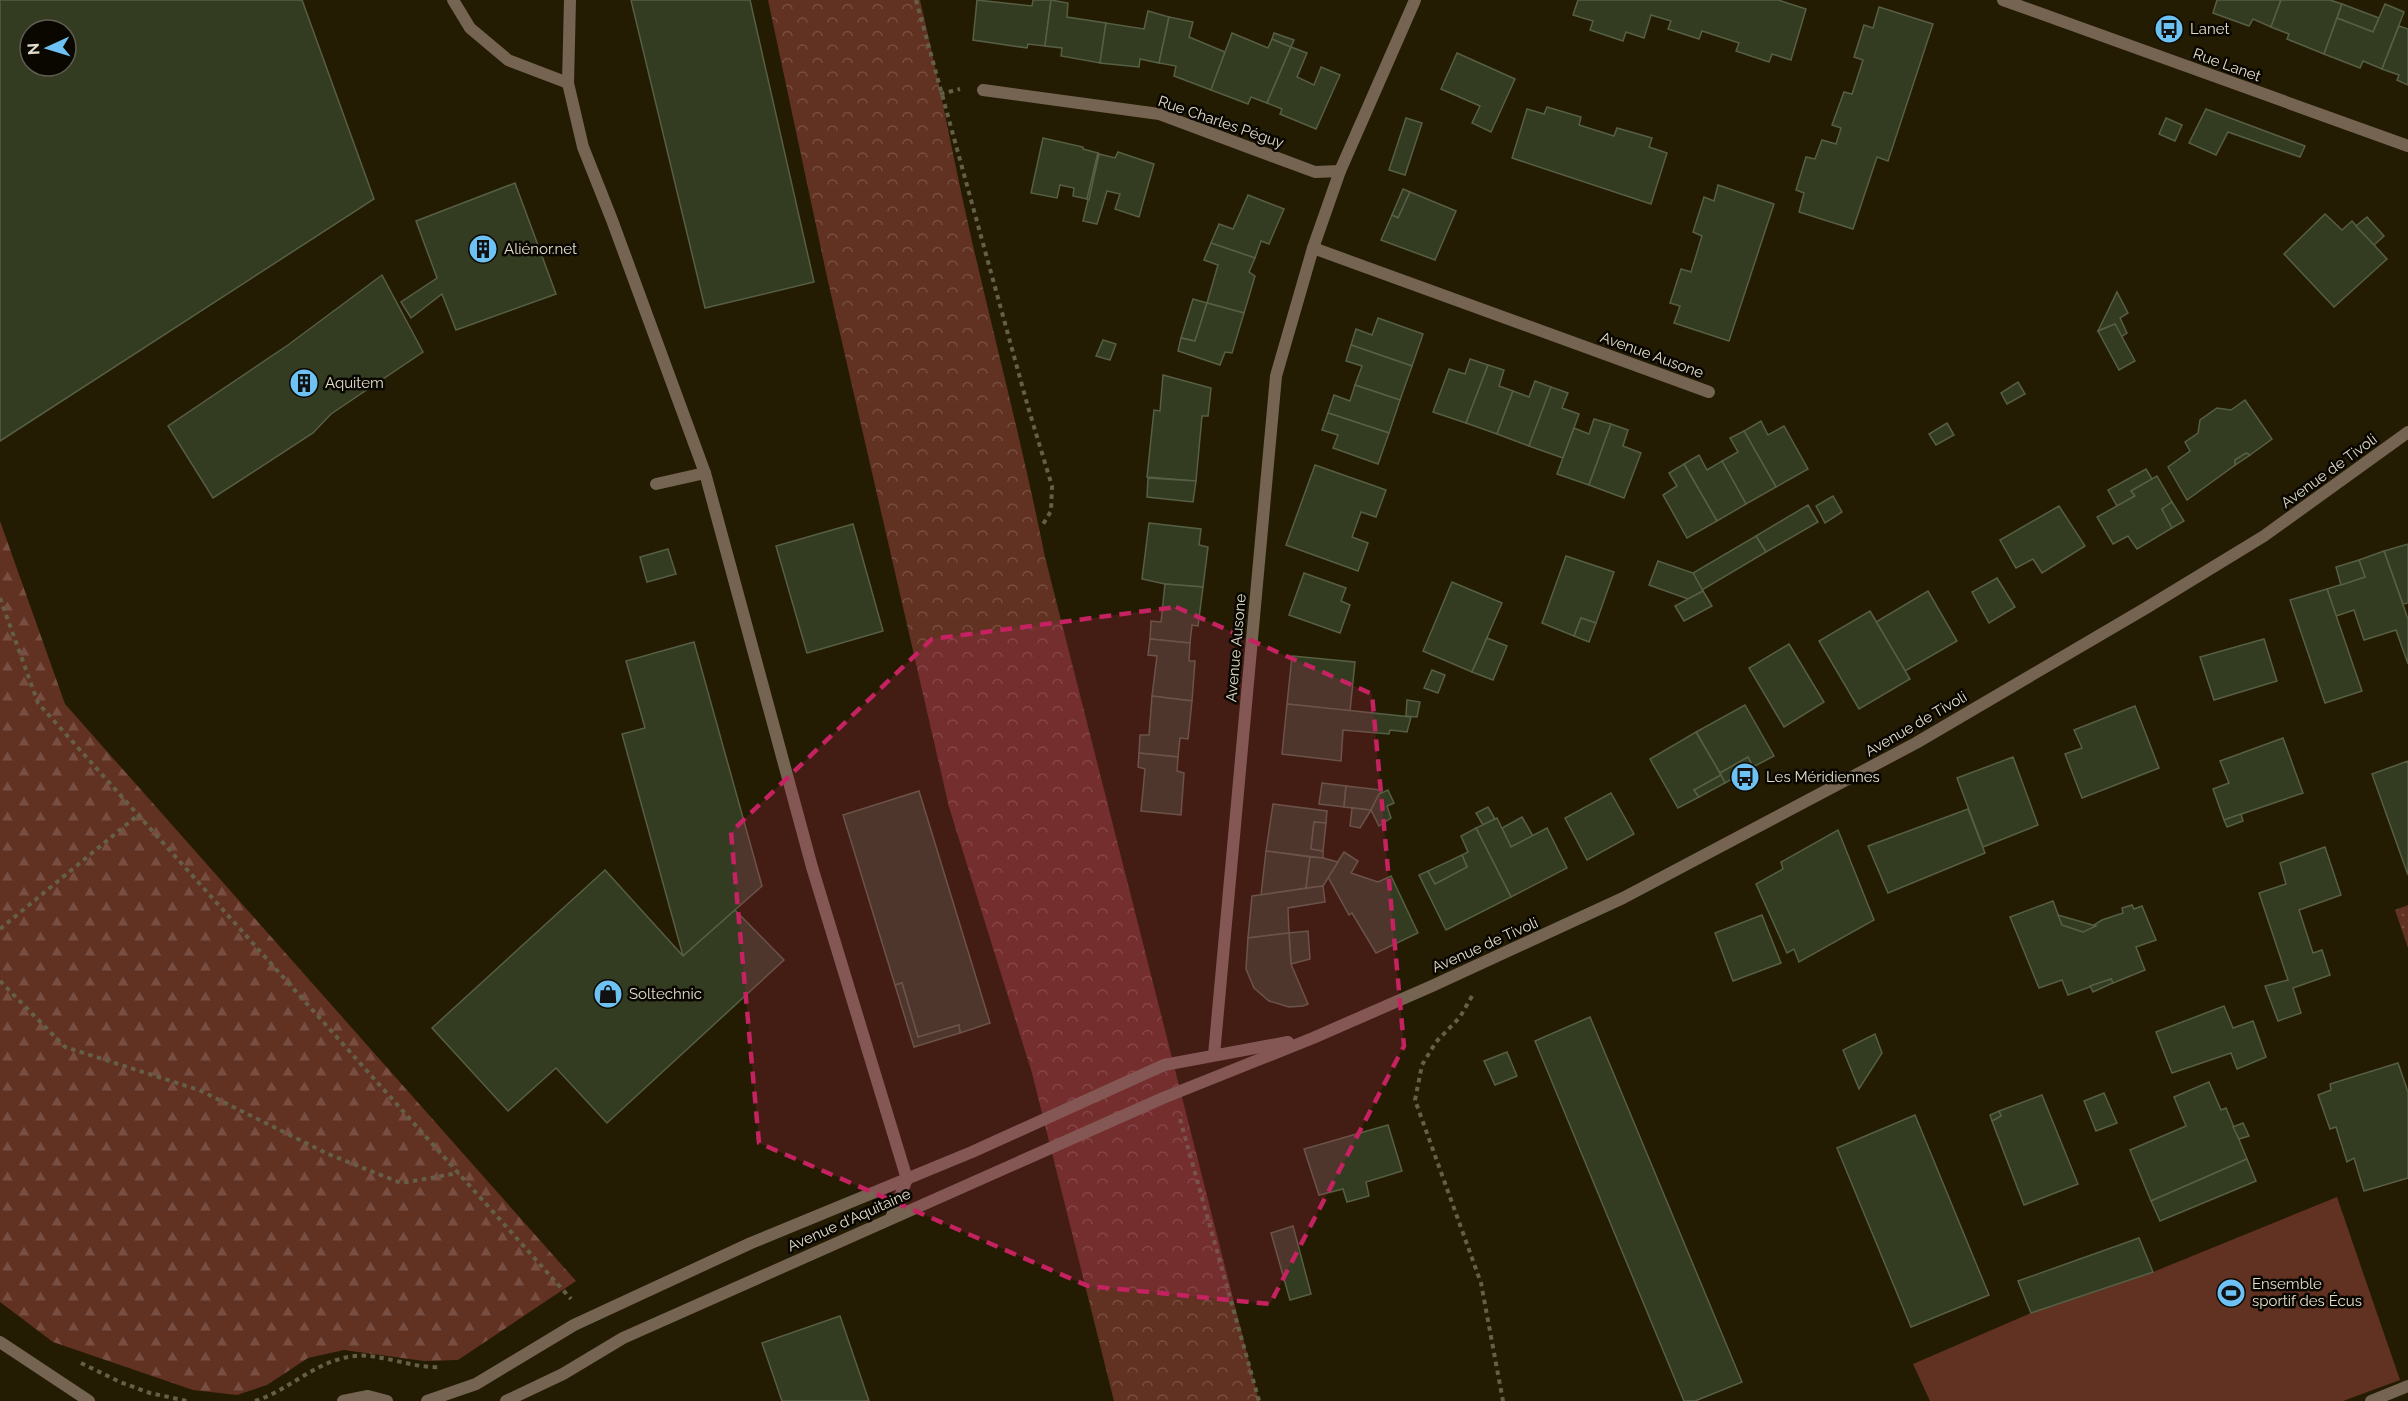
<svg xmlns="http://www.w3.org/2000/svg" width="2408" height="1401" font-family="Raleway,sans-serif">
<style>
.grass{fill:url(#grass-dots)}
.forest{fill:url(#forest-firs)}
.park{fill:url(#park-crowns)}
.pitch{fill:#613122}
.building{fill:#333b21;stroke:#565f44;stroke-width:1.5;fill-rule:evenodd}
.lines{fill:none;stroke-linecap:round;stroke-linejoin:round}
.path{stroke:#655f48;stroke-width:4;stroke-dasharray:4.5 4.5;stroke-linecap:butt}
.service{stroke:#766452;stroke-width:12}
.minor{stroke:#766452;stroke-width:12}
.tertiary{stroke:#766452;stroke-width:12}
.marked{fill:#c42261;fill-opacity:0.2;stroke:#c42261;stroke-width:4.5;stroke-dasharray:12 8;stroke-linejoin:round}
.labels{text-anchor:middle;stroke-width:5;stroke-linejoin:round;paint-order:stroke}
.poi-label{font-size:15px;fill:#e1ddcd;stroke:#0a0701;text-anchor:start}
.street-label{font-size:15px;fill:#e1ddcd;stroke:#0a0701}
</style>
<defs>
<pattern id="grass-dots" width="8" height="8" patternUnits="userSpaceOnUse" patternTransform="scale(1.5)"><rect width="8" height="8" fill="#613122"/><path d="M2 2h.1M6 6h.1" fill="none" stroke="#774e41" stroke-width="1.8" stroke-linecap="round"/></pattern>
<pattern id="forest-firs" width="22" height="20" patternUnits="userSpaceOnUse" patternTransform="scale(1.5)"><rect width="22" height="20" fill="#613122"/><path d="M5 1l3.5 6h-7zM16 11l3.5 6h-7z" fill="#774e41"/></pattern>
<pattern id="park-crowns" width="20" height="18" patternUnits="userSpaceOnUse" patternTransform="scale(1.5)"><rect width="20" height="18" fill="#613122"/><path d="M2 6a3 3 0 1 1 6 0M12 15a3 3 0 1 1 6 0" fill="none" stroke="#774e41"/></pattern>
</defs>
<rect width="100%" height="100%" fill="#241c02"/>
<path class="grass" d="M2408 905V948L2395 910Z"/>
<path class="forest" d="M0 521 65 704 576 1281 458 1360 424 1361 344 1350 308 1358 267 1385 237 1395 193 1390 53 1342 0 1302Z"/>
<path class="park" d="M768 0H920C938 76 952 152 969 228 994 338 1023 447 1045 557L1259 1401H1114L1032 1073 949 807 827 277Z"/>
<path class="pitch" d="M2337 1197 2400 1380 2343 1401H1930L1913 1364 2031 1313 2153 1272Z"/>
<g class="building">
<path d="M0 0H302L374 199 0 441ZM30 30H66V66H30Z"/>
<path d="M631 0H750L814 282 705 308Z"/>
<path d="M977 0 1032 6 1033 0H1051L1045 46 1028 44 1027 48 973 40Z"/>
<path d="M1051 0 1068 3 1067 17 1106 23 1100 63 1061 56 1062 48 1045 46Z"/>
<path d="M1578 0H1778L1806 9 1791 60 1772 54 1769 62 1736 51 1739 43 1702 31 1699 39 1668 29 1671 21 1651 15 1644 38 1626 32 1623 41 1590 30 1593 21 1573 15Z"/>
<path d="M2217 0H2281L2271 27 2253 19 2249 26 2213 13Z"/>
<path d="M2281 0H2330L2342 4 2324 54 2287 39 2289 34 2271 27Z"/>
<path d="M2342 4 2379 18 2373 32 2337 18Z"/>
<path d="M2385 4 2404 12 2382 69 2363 61 2360 68 2324 54 2337 18 2373 32Z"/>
<path d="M1879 7 1933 24 1888 161 1877 157 1853 229 1799 212 1804 193 1796 190 1806 157 1815 159 1822 140 1836 144 1841 128 1832 125 1844 92 1852 94 1863 60 1854 57 1864 25 1873 28Z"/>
<path d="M1148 11 1169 17 1159 63 1140 59 1139 67 1100 63 1106 23 1144 29Z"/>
<path d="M1169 17 1193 22 1189 37 1225 52 1211 90 1174 76 1176 66 1159 63Z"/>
<path d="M2399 26 2408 29V85L2397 80 2399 75 2382 69Z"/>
<path d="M1232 33 1268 48 1272 39 1291 47 1267 103 1251 97 1248 104 1211 90Z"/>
<path d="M1274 33 1294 40 1291 47 1272 39Z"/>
<path d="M1291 47 1307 53 1297 77 1314 85 1321 67 1340 75 1316 129 1280 114 1282 109 1267 103Z"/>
<path d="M1457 53 1515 79 1491 132 1472 123 1480 106 1441 89Z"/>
<path d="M1547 107 1581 117 1579 125 1614 136 1617 128 1652 138 1649 147 1667 153 1651 204 1512 158 1527 109 1544 114Z"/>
<path d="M2206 109 2305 146 2300 157 2228 132 2216 155 2189 143Z"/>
<path d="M1406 118 1422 123 1405 175 1389 170Z"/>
<path d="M2166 118 2182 125 2175 141 2159 134Z"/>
<path d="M1043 138 1083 147V149L1098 153 1087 199 1073 196 1074 188 1060 185 1057 198 1031 193Z"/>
<path d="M1118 152 1154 164 1139 217 1115 209 1120 194 1107 191 1097 224 1083 221 1099 154 1115 158Z"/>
<path d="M1098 153 1099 154 1089 200 1087 199Z"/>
<path d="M515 183 556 294 456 330 442 294 411 318 401 302 437 278 416 221Z"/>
<path d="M1718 185 1774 204 1729 341 1674 323 1680 306 1670 303 1681 269 1691 272 1702 236 1693 232 1704 197 1714 201Z"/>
<path d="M1403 189 1410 192 1398 218 1392 215Z"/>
<path d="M1410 192 1456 211 1435 260 1381 240 1392 215 1398 218Z"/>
<path d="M1248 195 1284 209 1269 244 1261 241 1255 258 1211 243 1219 224 1233 229Z"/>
<path d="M2325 214 2342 230 2352 221 2387 259 2334 307 2284 254Z"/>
<path d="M2367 217 2384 236 2374 245 2356 226Z"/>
<path d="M1211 243 1255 258 1249 272 1255 276 1244 313 1207 303 1218 265 1204 260Z"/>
<path d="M382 275 423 352 331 414 313 433 213 498 168 426 288 345Z"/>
<path d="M2117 292 2128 313 2120 318 2127 333 2121 337 2115 324 2098 331Z"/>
<path d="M1193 299 1207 303 1195 341 1181 338Z"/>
<path d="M1207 303 1244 313 1232 353 1225 352 1220 365 1178 351 1181 338 1195 341Z"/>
<path d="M1378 318 1423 334 1412 366 1351 345 1356 329 1372 335Z"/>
<path d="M2115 324 2135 361 2119 370 2098 331Z"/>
<path d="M1103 340 1116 344 1110 360 1096 356Z"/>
<path d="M1351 345 1412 366 1400 400 1355 385 1362 366 1346 361Z"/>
<path d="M1470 359 1488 365 1466 423 1433 412 1449 369 1465 374Z"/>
<path d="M1488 365 1504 370 1499 386 1513 391 1497 434 1466 423Z"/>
<path d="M1163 375 1211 388 1208 416H1202L1196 481 1147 477 1154 410 1160 411Z"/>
<path d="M1535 381 1551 387 1529 446 1497 434 1513 391 1529 397Z"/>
<path d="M2018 382 2025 394 2007 404 2001 393Z"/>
<path d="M1355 385 1400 400 1389 433 1328 413 1334 395 1350 401Z"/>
<path d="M1551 387 1568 393 1562 408 1579 414 1563 458 1529 446Z"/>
<path d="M2245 400 2272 439 2250 455 2246 453 2235 460V465L2187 500 2168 467 2190 451 2185 442 2198 433 2200 420 2217 408 2231 410Z"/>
<path d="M1328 413 1389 433 1378 464 1333 448 1338 435 1322 430Z"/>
<path d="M1594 419 1611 424 1589 485 1557 474 1574 428 1589 434Z"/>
<path d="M1761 421 1768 435 1784 426 1808 469 1776 487 1744 431Z"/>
<path d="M1947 423 1954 435 1936 445 1929 434Z"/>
<path d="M1611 424 1628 430 1623 446 1641 453 1624 498 1589 485Z"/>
<path d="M1744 431 1776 487 1746 504 1722 461 1738 452 1730 438Z"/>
<path d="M2246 453 2250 455 2235 465V460Z"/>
<path d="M1699 455 1707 470 1722 461 1746 504 1717 521 1684 464Z"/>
<path d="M1684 464 1717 521 1687 538 1663 495 1677 486 1669 473Z"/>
<path d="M1315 465 1386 490 1376 517 1361 512 1352 537 1368 543 1358 571 1286 545Z"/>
<path d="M2146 469 2152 479 2131 491 2135 496 2117 506 2108 490Z"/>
<path d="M2157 476 2172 502 2162 509 2172 528 2137 549 2128 536 2113 544 2097 517 2135 496 2131 491Z"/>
<path d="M1148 478 1196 481 1193 502 1147 497Z"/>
<path d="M1833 496 1842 512 1825 523 1816 506Z"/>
<path d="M2172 502 2184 521 2172 528 2162 509Z"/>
<path d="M1808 505 1818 522 1766 552 1756 536Z"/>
<path d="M2059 506 2085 546 2042 573 2033 559 2016 568 2000 540Z"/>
<path d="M1149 523 1201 529 1199 545 1208 547 1203 587 1165 584 1142 579Z"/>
<path d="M853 524 883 631 807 653 776 546Z"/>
<path d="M1756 536 1766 552 1702 590 1693 573Z"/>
<path d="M2408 544V603L2403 604 2384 551Z"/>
<path d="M668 549 676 574 647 582 640 557Z"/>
<path d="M2384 551 2408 619V664L2396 630 2364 640 2354 610 2336 616 2327 589 2365 577 2359 560Z"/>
<path d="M1566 556 1614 572 1596 623 1581 618 1574 636 1542 623Z"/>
<path d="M2359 560 2365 577 2341 585 2336 567Z"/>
<path d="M1658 561 1693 573 1703 591 1688 599 1649 585Z"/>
<path d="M1304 573 1346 588 1341 601 1350 605 1340 633 1289 615Z"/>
<path d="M1997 578 2015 607 1989 623 1972 592Z"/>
<path d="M1452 582 1502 603 1472 672 1423 651Z"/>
<path d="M1165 584 1203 587 1198 626 1192 625 1190 643 1150 639 1151 621 1161 622Z"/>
<path d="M2327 589 2362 691 2325 703 2290 600Z"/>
<path d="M1703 591 1712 606 1684 621 1675 606Z"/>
<path d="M1928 591 1957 641 1905 671 1876 622Z"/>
<path d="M1870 611 1910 679 1859 709 1819 641Z"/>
<path d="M1581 618 1596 623 1589 642 1574 636Z"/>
<path d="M1487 638 1507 646 1493 680 1472 672Z"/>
<path d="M1150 639 1190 643 1189 661H1195L1192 701 1152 696 1157 656 1148 655Z"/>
<path d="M2264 639 2277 681 2214 700 2200 657Z"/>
<path d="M694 642 762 886 683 956 622 734 645 728 626 661Z"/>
<path d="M1789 644 1824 702 1784 727 1749 668Z"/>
<path d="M1292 656 1355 662 1350 711 1287 704Z"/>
<path d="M1432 670 1445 675 1438 693 1424 688Z"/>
<path d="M1152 696 1192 701 1188 739 1180 738 1178 757 1139 753 1140 735H1149Z"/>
<path d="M1407 700 1420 702 1417 717 1406 716Z"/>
<path d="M1287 704 1345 710 1411 717 1407 732 1390 730 1389 734 1343 730 1341 761 1282 754Z"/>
<path d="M1745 705 1774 756 1753 767 1748 757 1720 773 1696 732Z"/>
<path d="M2135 706 2159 768 2082 798 2065 754 2082 748 2074 730Z"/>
<path d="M1696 732 1721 775 1694 790 1699 797 1678 808 1650 759Z"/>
<path d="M2283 738 2303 793 2224 820 2213 789 2229 783 2220 761Z"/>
<path d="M1139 753 1178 757 1177 771 1184 773 1181 815 1141 811 1145 769 1138 767Z"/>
<path d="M1748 757 1753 767 1725 783 1720 773Z"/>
<path d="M2013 757 2038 825 1983 847 1957 778Z"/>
<path d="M2408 761V875L2372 774Z"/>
<path d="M1721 775 1725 783 1699 797 1694 790Z"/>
<path d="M1322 783 1346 786 1344 807 1319 804Z"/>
<path d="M1346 786 1382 790 1371 810 1344 807Z"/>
<path d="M1388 790 1394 803 1387 806 1391 818 1379 826 1371 810 1379 794Z"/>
<path d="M919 791 990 1023 960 1033 959 1025 918 1037 902 983 895 985 843 815Z"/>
<path d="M1611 793 1634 834 1587 860 1565 818Z"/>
<path d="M1273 804 1327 811 1326 823 1314 822 1311 849 1323 851V858L1266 851Z"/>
<path d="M1488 807 1495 819 1483 825 1476 813Z"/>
<path d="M1352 808 1371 810 1360 828 1350 826Z"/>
<path d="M1968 809 1985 853 1888 893 1868 846Z"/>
<path d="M2241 814 2243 821 2227 827 2224 820Z"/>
<path d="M1522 817 1533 836 1511 847 1502 828Z"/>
<path d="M1497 818 1511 847 1547 828 1567 868 1511 897 1476 828Z"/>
<path d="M1314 822 1326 823 1323 851 1311 849Z"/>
<path d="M1476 828 1511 897 1446 930 1419 875 1428 871 1435 884 1467 867 1462 855 1468 852 1461 836Z"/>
<path d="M1838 830 1874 920 1799 962 1794 949 1787 953 1756 884 1783 869 1781 862Z"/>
<path d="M2325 847 2341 895 2299 910 2313 953 2322 950 2330 975 2293 988 2301 1013 2278 1021 2265 986 2288 980 2259 893 2286 884 2280 863Z"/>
<path d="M1266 851 1310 857 1306 888 1261 895Z"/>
<path d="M1344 852 1358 861 1351 873 1378 882 1391 876 1418 933 1376 953 1352 913 1349 915 1328 877Z"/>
<path d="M1462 855 1467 867 1435 884 1428 871Z"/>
<path d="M1310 857 1323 858 1338 862 1323 886 1306 888Z"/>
<path d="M605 870 683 956 735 910 784 960 607 1123 556 1068 508 1111 432 1028Z"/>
<path d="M1323 886 1325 902 1288 908 1289 933 1248 938 1252 896Z"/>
<path d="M2053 901 2062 925 2083 932 2102 920 2123 913 2122 908 2132 905 2134 909 2142 906 2156 940 2136 947 2145 970 2113 983 2111 979 2068 995 2062 980 2039 988 2010 917Z"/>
<path d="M1762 915 1781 963 1733 981 1715 933Z"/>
<path d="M2058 915 2096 926 2083 932 2062 925Z"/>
<path d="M1308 931 1310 959 1291 964 1289 933Z"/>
<path d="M1289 933 1291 964 1308 1004 1303 1006 1289 1007 1269 1001 1254 988 1246 969 1248 938Z"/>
<path d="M2111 979 2113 983 2093 992 2090 986Z"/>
<path d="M902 983 918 1037 959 1025 960 1033 914 1047 895 985Z"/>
<path d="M2224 1006 2233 1028 2253 1021 2266 1057 2237 1069 2231 1053 2172 1073 2156 1032Z"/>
<path d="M1590 1017 1742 1382 1695 1401H1684L1535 1041Z"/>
<path d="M1875 1034 1882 1053 1859 1089 1843 1050Z"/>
<path d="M1507 1052 1517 1076 1495 1085 1484 1061Z"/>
<path d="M2398 1063 2408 1092V1178L2364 1191 2354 1158 2347 1162 2336 1127 2330 1129 2318 1095 2331 1090 2330 1084Z"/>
<path d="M2209 1082 2221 1110 2226 1108 2247 1159 2151 1201 2130 1150 2186 1126 2174 1097Z"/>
<path d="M2104 1093 2117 1123 2096 1131 2084 1101Z"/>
<path d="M2042 1095 2078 1184 2024 1205 1992 1121 2001 1116 1999 1111Z"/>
<path d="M1999 1111 2001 1116 1992 1121 1990 1115Z"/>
<path d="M1915 1115 1989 1295 1911 1327 1837 1148Z"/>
<path d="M2243 1123 2249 1136 2239 1139 2233 1127Z"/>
<path d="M1388 1125 1402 1171 1366 1182 1369 1196 1347 1202 1343 1189 1319 1195 1304 1149Z"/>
<path d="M2247 1159 2256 1181 2160 1221 2151 1201Z"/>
<path d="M1293 1226 1311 1294 1290 1300 1271 1233Z"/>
<path d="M2139 1238 2153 1272 2031 1313 2018 1281Z"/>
<path d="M840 1316 869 1401H782L762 1343Z"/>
</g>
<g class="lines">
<g class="path">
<path d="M916 0 1028 407 1052 486 1051 511 1042 526"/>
<path d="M940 94 960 89"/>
<path d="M0 598 38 703 571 1299"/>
<path d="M0 929 138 815"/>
<path d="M0 981 65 1047 199 1090 328 1154 401 1183 459 1173"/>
<path d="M1472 996 1460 1017 1436 1042 1422 1065 1415 1100 1481 1283 1503 1401"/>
<path d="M1180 1119 1259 1401"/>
<path d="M81 1363 120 1382 150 1393 187 1401"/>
<path d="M255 1401C290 1390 316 1360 355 1356 380 1353 414 1369 441 1367"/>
</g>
<g class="service">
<path d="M453 0 470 28 508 60 568 83"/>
<path d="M656 484 705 473"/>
<path d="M2371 1401 2408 1386"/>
</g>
<g class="minor">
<path d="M570 0 568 83 583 147 612 220 705 473 812 867 907 1179"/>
<path d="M2003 0 2408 146"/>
<path d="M983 90 1159 114 1315 172 1340 171"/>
<path d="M1313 248 1709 392"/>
<path d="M1214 1055 1276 376 1313 248 1340 171 1415 0"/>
<path d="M0 1342 89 1401"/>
</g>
<g class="tertiary">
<path d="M891 1218 907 1179"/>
<path d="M343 1401 368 1396 387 1401"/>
<path d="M427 1401 476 1384 574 1325 751 1243 972 1152 1164 1065 1288 1042"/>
<path d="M506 1401 563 1374 623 1338 1163 1098 1313 1038 1432 986 1623 898 1916 743 2146 608 2264 536 2408 432"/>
</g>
</g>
<path class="marked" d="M1176 607 1372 694 1404 1046 1270 1304 1088 1286 759 1143 731 832 932 639Z"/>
<defs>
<g id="bus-disc" transform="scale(1.5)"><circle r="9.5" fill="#6dc2f3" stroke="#0a0701"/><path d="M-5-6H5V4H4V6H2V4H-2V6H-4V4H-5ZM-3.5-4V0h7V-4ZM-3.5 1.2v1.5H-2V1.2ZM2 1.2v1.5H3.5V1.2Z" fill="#111"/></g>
<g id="building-disc" transform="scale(1.5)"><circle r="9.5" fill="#6dc2f3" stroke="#0a0701"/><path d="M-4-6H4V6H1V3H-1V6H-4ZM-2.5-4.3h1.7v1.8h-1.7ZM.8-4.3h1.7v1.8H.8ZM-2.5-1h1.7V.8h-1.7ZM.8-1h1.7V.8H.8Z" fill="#111"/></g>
<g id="shop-disc" transform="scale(1.5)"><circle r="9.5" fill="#6dc2f3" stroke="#0a0701"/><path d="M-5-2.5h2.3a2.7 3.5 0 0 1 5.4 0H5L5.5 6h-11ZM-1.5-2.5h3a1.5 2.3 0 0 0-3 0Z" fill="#111"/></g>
<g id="stadium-disc" transform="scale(1.5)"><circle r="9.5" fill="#6dc2f3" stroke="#0a0701"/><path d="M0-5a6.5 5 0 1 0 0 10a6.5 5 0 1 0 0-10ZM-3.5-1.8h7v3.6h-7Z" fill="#111"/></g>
</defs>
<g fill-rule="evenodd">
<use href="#bus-disc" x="2169" y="29"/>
<use href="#building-disc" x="483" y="249"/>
<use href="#building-disc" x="304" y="383"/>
<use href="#bus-disc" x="1745" y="777"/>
<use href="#shop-disc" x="608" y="994"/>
<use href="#stadium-disc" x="2231" y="1293"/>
</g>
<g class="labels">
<g class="poi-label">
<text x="2190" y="34">Lanet</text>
<text x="504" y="254">Aliénor.net</text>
<text x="325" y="388">Aquitem</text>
<text x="1766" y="782">Les Méridiennes</text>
<text x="629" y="999">Soltechnic</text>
<text x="2252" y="1289">Ensemble<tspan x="2252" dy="17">sportif des Écus</tspan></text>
</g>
<g class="street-label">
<text transform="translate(2227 65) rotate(20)" y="5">Rue Lanet</text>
<text transform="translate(1221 122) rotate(19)" y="5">Rue Charles Péguy</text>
<text transform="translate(1652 355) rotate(20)" y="5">Avenue Ausone</text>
<text transform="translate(2329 471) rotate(-36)" y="5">Avenue de Tivoli</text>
<text transform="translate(1236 648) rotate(-85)" y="5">Avenue Ausone</text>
<text transform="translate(1916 724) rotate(-30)" y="5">Avenue de Tivoli</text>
<text transform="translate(1485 945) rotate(-24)" y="5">Avenue de Tivoli</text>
<text transform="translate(849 1220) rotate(-24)" y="5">Avenue d'Aquitaine</text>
</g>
</g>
<g transform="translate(48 48) rotate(266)"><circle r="28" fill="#0a0701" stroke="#605d53" stroke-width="1.5"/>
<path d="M0-4.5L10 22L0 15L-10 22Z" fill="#6dc2f3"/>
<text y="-9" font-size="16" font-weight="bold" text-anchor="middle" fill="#e1ddcd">N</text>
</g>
</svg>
